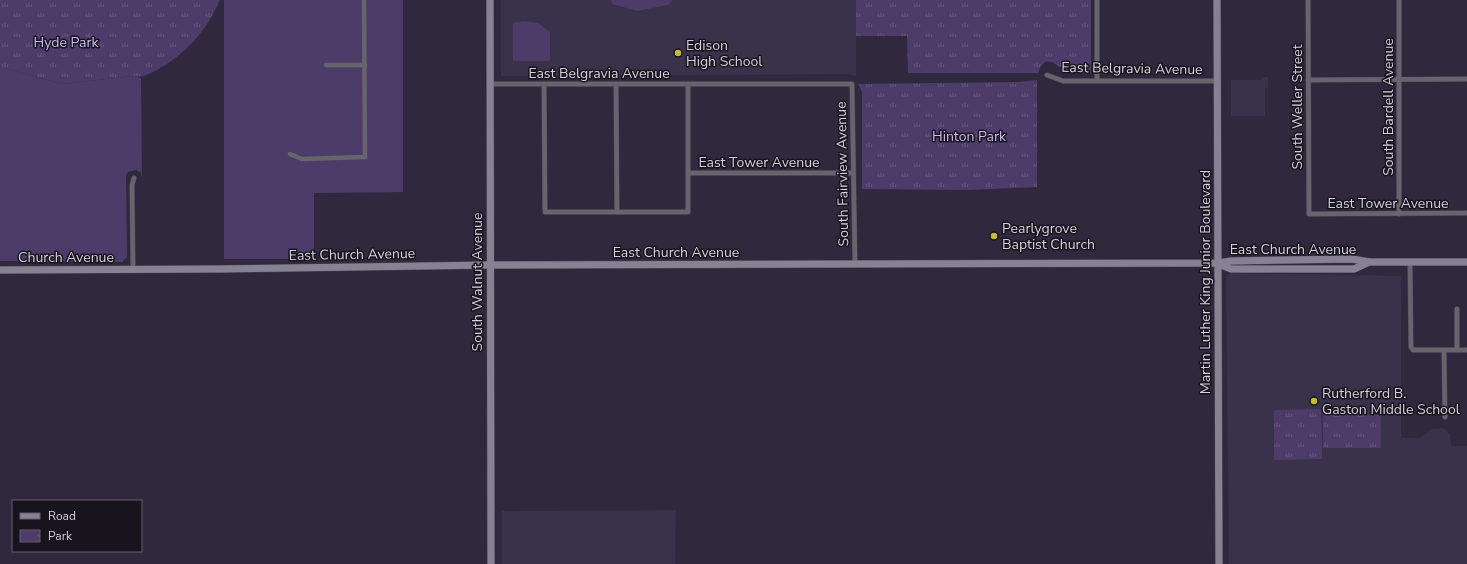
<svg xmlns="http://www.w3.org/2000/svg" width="1467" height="564" font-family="'Nunito Sans',sans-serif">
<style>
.built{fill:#3a314b}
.grass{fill:#4d3c69}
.park{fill:url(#park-tufts)}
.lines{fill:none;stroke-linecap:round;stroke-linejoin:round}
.street-casing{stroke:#4a4457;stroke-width:5.5}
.secondary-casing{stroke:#4a4457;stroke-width:8}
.street{stroke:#67646e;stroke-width:4.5}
.secondary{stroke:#878293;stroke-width:7}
.poi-dot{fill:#c6bc3c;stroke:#17141d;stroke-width:1.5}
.labels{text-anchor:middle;stroke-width:3;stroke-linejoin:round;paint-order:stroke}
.park-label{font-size:14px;fill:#cdbaf3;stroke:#17141d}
.poi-label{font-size:14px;fill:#d4d0dd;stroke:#17141d;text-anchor:start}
.street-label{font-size:14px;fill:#d4d0dd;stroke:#17141d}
</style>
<defs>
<pattern id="park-tufts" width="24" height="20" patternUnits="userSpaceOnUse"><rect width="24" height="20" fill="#4d3c69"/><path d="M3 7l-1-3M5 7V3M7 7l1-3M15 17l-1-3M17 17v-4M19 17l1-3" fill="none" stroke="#66577e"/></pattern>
</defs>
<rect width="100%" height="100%" fill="#30293e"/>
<g class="built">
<path d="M501 0H856V76L848 74 501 76Z"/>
<path d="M1264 77H1268V88H1265V116H1231V80H1261Z"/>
<path d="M1231 273 1401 276V438H1420L1432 429 1443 428 1450 434 1451 446H1467V564H1229L1226 276Z"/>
<path d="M676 510 675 564H502V511Z"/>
</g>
<g class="grass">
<path d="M224 0H403V192L314 193V259H224Z"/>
<path d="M611 0H673L668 5 637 11 612 4Z"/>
<path d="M524 21 538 23 550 32V61H513V23Z"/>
<path d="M0 67 63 84 132 76 141 78 142 178 141 173 136 170 128 172 126 175 127 257 122 262 0 261Z"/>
</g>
<g class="park">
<path d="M0 0H220C207 29 188 52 160 68 150 74 143 78 132 76L63 84 0 67Z"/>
<path d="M856 0H1091V73C1084 73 1075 74 1068 72 1058 68 1046 50 1038 73H908L907 36H856Z"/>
<path d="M1037 80V187L968 190 862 189V92L858 84 1019 82Z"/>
<path d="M1321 409 1322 459 1274 460V410Z"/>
<rect x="1323" y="415" width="58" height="33"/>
</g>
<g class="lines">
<g class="street-casing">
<g id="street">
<path d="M1097 0V81"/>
<path d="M1308 0 1309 214 1467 213"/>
<path d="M1399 0V214"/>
<path d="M326 65H365"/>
<path d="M1047 75 1063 81H1217"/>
<path d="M1308 80 1467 79"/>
<path d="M490 84H852L855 263"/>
<path d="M544 84 545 212H688V84"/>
<path d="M616 84 617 212"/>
<path d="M290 154 302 159 365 157 364 0"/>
<path d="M688 173H853"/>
<path d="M1410 262 1411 347 1413 350H1467"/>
<path d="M133 269 132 185 134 178"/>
<path d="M1444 350 1445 417"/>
<path d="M1457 350V309"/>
</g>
</g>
<g class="secondary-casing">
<g id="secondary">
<path d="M490 0 491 564"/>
<path d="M1217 0 1219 564"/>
<path d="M1219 264 1231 269H1354L1369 262"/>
<path d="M0 270 219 269 490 265 1219 263 1231 261 1352 259 1369 262H1467"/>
</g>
</g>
<use href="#street" class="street"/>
<use href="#secondary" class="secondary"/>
</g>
<g class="poi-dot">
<circle cx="678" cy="53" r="4"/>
<circle cx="994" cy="236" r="4"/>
<circle cx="1314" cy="401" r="4"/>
</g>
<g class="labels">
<g class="park-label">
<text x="66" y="47">Hyde Park</text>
<text x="969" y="141">Hinton Park</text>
</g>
<g class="poi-label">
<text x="686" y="50">Edison<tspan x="686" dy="16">High School</tspan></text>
<text x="1002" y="233">Pearlygrove<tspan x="1002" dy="16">Baptist Church</tspan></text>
<text x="1322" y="398">Rutherford B.<tspan x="1322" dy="16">Gaston Middle School</tspan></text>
</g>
<g class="street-label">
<text transform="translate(1132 68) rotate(1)" y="5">East Belgravia Avenue</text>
<text x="599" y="78">East Belgravia Avenue</text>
<text transform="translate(1297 107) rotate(-90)" y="5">South Weller Street</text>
<text transform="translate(1388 107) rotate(-90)" y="5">South Bardell Avenue</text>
<text x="759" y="167">East Tower Avenue</text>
<text transform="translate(842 174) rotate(-91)" y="5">South Fairview Avenue</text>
<text x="1388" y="208">East Tower Avenue</text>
<text x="1293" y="254">East Church Avenue</text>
<text x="676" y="257">East Church Avenue</text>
<text transform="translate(352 254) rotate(-1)" y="5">East Church Avenue</text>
<text x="66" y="262">Church Avenue</text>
<text transform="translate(477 282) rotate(-90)" y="5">South Walnut Avenue</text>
<text transform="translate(1205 282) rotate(-90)" y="5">Martin Luther King Junior Boulevard</text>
</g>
</g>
<rect x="12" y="500" width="130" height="52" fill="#17141d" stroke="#635f6a"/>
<rect x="20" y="513" width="20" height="6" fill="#878293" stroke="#635f6a"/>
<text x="48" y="520" font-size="12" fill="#d4d0dd">Road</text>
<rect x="20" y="530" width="20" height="12" fill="url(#park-tufts)" stroke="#635f6a"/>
<text x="48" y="540" font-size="12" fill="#d4d0dd">Park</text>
</svg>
